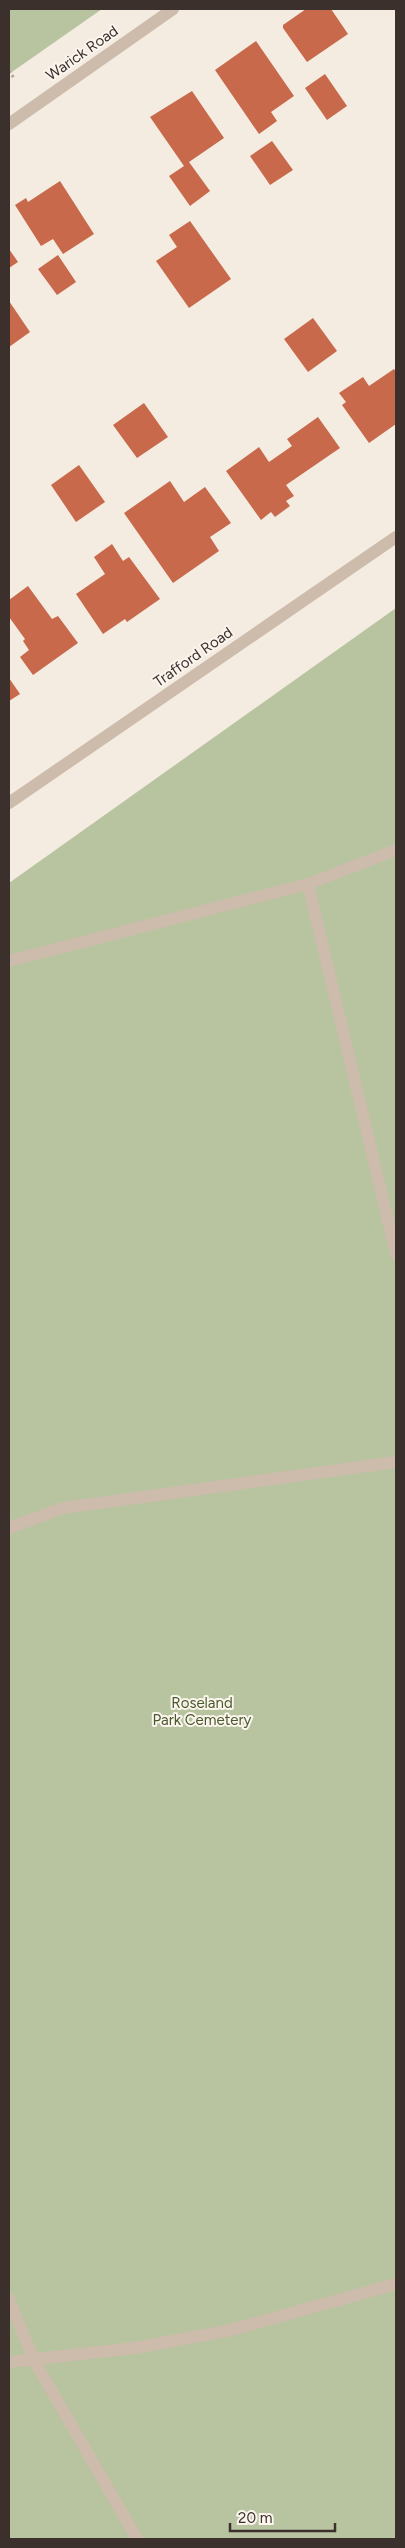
<svg xmlns="http://www.w3.org/2000/svg" width="405" height="2548" font-family="Figtree,sans-serif">
<style>
.green{fill:#b8c4a0}
.building{fill:#c8694b}
.lines{fill:none;stroke-linecap:round;stroke-linejoin:round}
.path{stroke:#b9a596;stroke-width:3;stroke-dasharray:2.5 2.5;stroke-linecap:butt}
.lane{stroke:#cdbbac;stroke-width:12}
.street{stroke:#cdbbac;stroke-width:12}
.labels{text-anchor:middle;stroke-width:4;stroke-linejoin:round;paint-order:stroke}
.street-label{font-size:15px;fill:#3b302b;stroke:#fbf5ee}
.park-label{font-size:15px;fill:#4a5a2e;stroke:#fbf5ee}
</style>
<rect width="100%" height="100%" fill="#f4ebe1"/>
<g class="green">
<path d="M9 9H102L9 74Z"/>
<path d="M396 608V2539H9V883Z"/>
</g>
<g class="building">
<path d="M306 9H331L348 34 307 62 283 28V25Z"/>
<path d="M256 41 294 96 271 112 277 121 259 134 215 70Z"/>
<path d="M325 74 347 106 327 120 305 88Z"/>
<path d="M192 91 224 138 189 162 210 191 190 206 169 176 184 166 150 117Z"/>
<path d="M272 141 293 170 270 185 250 156Z"/>
<path d="M60 181 94 234 63 254 53 239 41 246 15 205 26 198 28 202Z"/>
<path d="M190 221 231 279 189 308 156 261 177 247 169 235Z"/>
<path d="M9 249 18 262 9 268Z"/>
<path d="M58 255 76 282 57 295 38 269Z"/>
<path d="M9 301 30 332 9 347Z"/>
<path d="M313 318 337 351 308 372 284 339Z"/>
<path d="M394 369 396 372V424L369 443 342 405 346 402 339 393 363 377 369 386Z"/>
<path d="M144 403 168 437 137 458 113 425Z"/>
<path d="M318 417 340 448 286 485 294 496 286 501 290 506 275 517 271 512 261 520 226 471 259 447 269 462 292 446 287 439Z"/>
<path d="M79 465 105 502 76 522 51 485Z"/>
<path d="M170 481 184 502 205 487 231 523 210 537 219 551 173 583 124 513Z"/>
<path d="M112 544 123 561 129 557 160 599 127 622 125 619 103 634 76 594 105 574 94 557Z"/>
<path d="M28 586 52 619 58 616 78 643 33 675 20 657 29 650 23 641 25 639 9 617V600Z"/>
<path d="M9 678 20 694 9 701Z"/>
</g>
<g class="lines">
<path class="path" d="M9 71 14 78"/>
<g class="lane">
<path d="M308 884 396 1254"/>
<path d="M9 961 308 884 396 850"/>
<path d="M9 1528 63 1508 396 1462"/>
<path d="M9 2299 34 2360 137 2539"/>
<path d="M9 2362 135 2348 231 2330 396 2284"/>
</g>
<g class="street">
<path d="M9 124 173 9"/>
<path d="M9 803 396 537"/>
</g>
</g>
<g class="labels">
<g class="street-label">
<text transform="translate(82 53) rotate(-35)" y="5">Warick Road</text>
<text transform="translate(193 657) rotate(-35)" y="5">Trafford Road</text>
</g>
<g class="park-label">
<text x="202" y="1708">Roseland<tspan x="202" dy="17">Park Cemetery</tspan></text>
</g>
</g>
<rect width="405" height="2548" fill="none" stroke="#3b302b" stroke-width="20"/>
<path d="M230 2523v8h105v-8" fill="none" stroke="#3b302b" stroke-width="2.5"/>
<text x="238" y="2523" font-size="15" fill="#3b302b" stroke="#fbf5ee" stroke-width="4" paint-order="stroke">20 m</text>
</svg>
